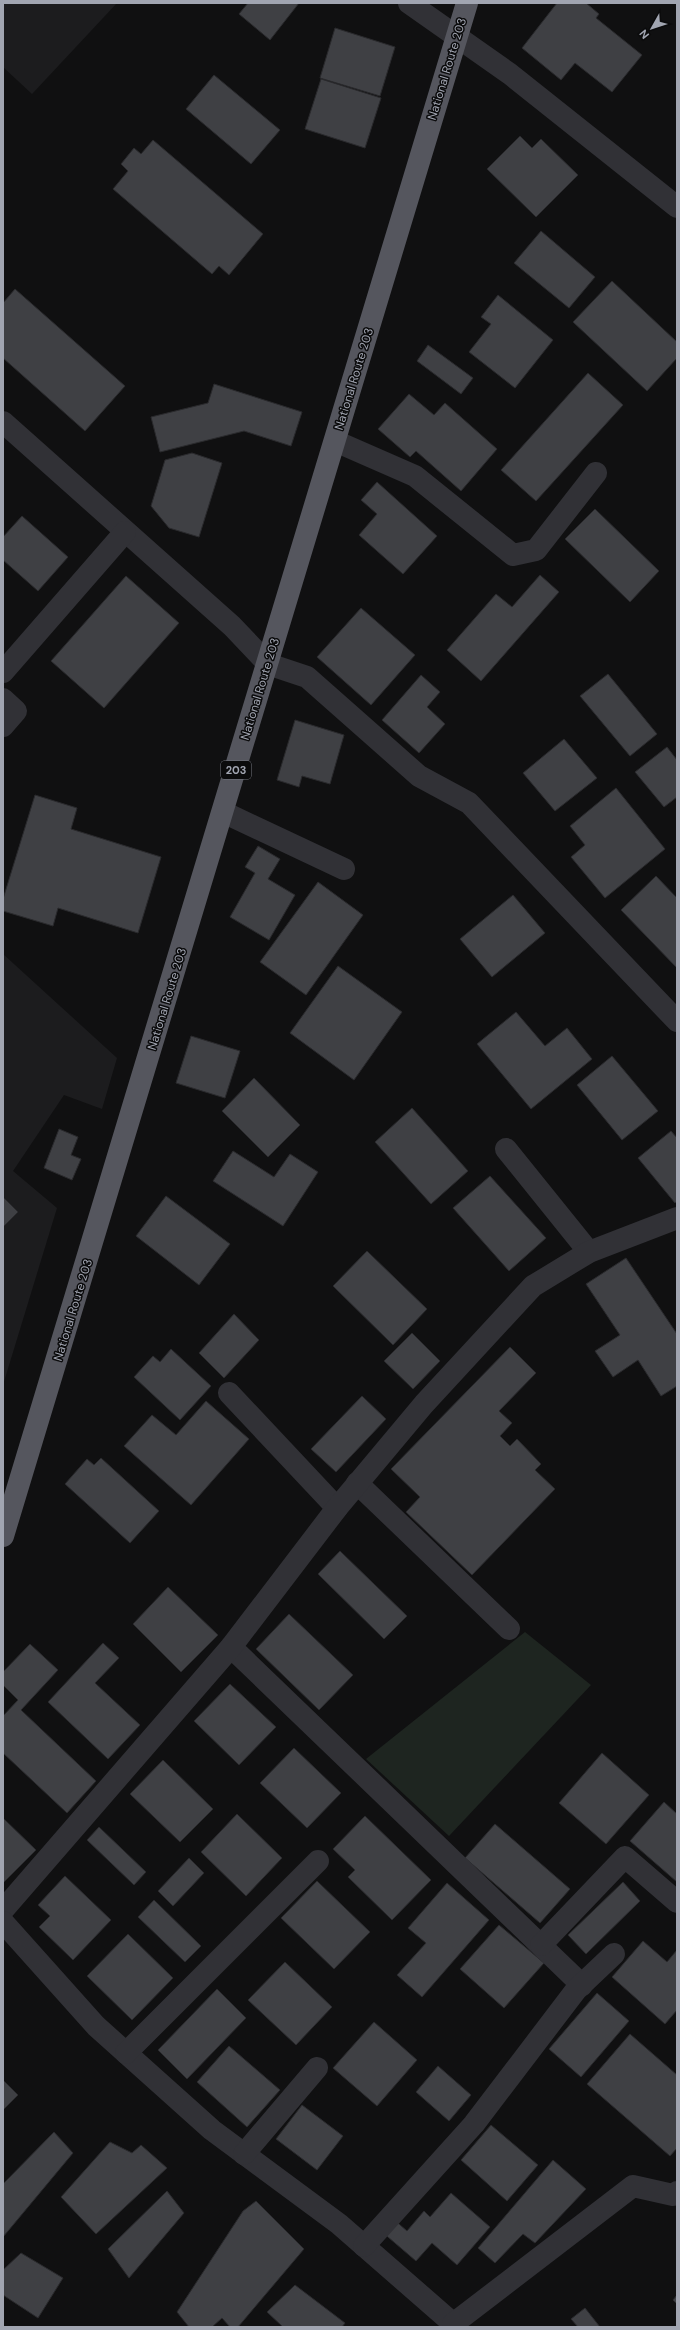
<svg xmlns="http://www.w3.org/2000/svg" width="680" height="2330" font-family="'DM Sans',sans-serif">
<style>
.built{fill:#1c1c1e}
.green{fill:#1e2520}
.building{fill:#3f4044;stroke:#2a2a2d}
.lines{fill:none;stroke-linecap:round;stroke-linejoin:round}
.minor{stroke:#313136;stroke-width:22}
.trunk{stroke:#55565e;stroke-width:22}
.labels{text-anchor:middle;stroke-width:3;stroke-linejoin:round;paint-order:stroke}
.shield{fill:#0b0b0c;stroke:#747780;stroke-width:1}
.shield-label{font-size:11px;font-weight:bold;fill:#a1a5b1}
.street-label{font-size:12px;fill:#a1a5b1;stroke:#0b0b0c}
</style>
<rect width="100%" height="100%" fill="#101011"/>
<g class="built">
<path d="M3 3H117L32 94 3 67Z"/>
<path d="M3 954 117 1058 102 1109 64 1095 13 1171 57 1208 3 1385Z"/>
</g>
<path class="green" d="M525 1632 591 1685 449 1836 366 1759Z"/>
<g class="building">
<path d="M248 3H299L270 40 239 14Z"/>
<path d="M557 3H586L599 14 596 18 642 55 612 92 575 63 561 80 522 48Z"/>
<path d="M335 28 395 47 380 96 320 78Z"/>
<path d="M214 75 280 130 251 164 186 109Z"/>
<path d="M321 79 381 98 365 148 305 129Z"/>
<path d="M520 136 532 148 541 139 578 175 536 217 487 169Z"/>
<path d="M153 140 263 234 229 275 219 266 212 274 113 189 128 171 121 164 134 148 141 154Z"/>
<path d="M541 231 595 277 569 308 514 263Z"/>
<path d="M612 281 677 342V358L647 391 573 322Z"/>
<path d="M15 289 125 386 85 431 3 358V303Z"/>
<path d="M498 295 553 340 515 388 469 352 491 324 481 317Z"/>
<path d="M428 345 473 378 461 394 417 361Z"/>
<path d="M588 373 623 405 536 501 501 470Z"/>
<path d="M214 384 302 412 291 446 244 431 160 452 151 417 208 403Z"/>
<path d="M409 394 434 415 445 403 497 449 461 491 416 451 410 457 378 429Z"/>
<path d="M192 453 222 463 199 537 169 528 151 506 165 460Z"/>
<path d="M377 482 437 536 403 574 359 535 377 514 361 500Z"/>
<path d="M595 509 659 571 630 602 565 539Z"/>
<path d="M22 516 68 557 38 591 3 560V537Z"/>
<path d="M540 575 559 592 481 681 447 650 496 594 512 607Z"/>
<path d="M126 576 179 623 104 708 51 661Z"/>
<path d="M361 608 415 655 371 705 317 657Z"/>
<path d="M608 674 657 734 630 756 580 696Z"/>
<path d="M421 675 440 692 427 707 445 724 419 753 382 720Z"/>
<path d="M295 720 344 735 330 784 302 776 299 787 277 780Z"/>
<path d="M564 739 597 778 555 811 523 773Z"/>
<path d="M667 747 677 760V797L664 807 635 772Z"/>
<path d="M616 788 665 849 605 898 571 857 585 845 570 826Z"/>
<path d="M35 795 77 808 71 829 161 857 138 933 58 908 53 926 3 911V899Z"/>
<path d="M258 846 280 859 268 879 295 895 269 940 230 917 255 873 245 867Z"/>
<path d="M656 876 677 898V968L621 910Z"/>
<path d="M318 882 363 915 306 995 260 962Z"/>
<path d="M513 895 545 933 492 977 460 939Z"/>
<path d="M338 966 402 1012 354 1080 290 1033Z"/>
<path d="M516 1012 545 1046 567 1028 592 1059 531 1109 477 1044Z"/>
<path d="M191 1036 240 1051 225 1098 176 1083Z"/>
<path d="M612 1056 658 1111 622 1140 577 1085Z"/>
<path d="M254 1078 300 1125 268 1157 222 1111Z"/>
<path d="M412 1108 468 1171 431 1204 375 1142Z"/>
<path d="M59 1129 78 1137 71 1155 81 1159 72 1180 44 1168Z"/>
<path d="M671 1131 677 1138V1201L675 1203 638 1158Z"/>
<path d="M233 1151 274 1177 290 1154 318 1172 283 1226 213 1181Z"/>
<path d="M490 1176 546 1238 509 1271 453 1208Z"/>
<path d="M166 1196 230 1244 199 1285 136 1236Z"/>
<path d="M3 1197 18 1212 3 1227Z"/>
<path d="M367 1251 427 1309 393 1345 333 1286Z"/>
<path d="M626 1258 677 1334V1386L661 1396 638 1360 613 1377 595 1351 620 1335 586 1284Z"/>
<path d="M234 1314 259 1340 224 1378 199 1353Z"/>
<path d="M412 1333 440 1361 413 1389 384 1361Z"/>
<path d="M510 1347 536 1373 499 1411 512 1423 500 1436 510 1446 517 1439 541 1464 535 1470 555 1489 472 1575 406 1512 420 1497 391 1469Z"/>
<path d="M171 1349 211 1386 180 1420 134 1377 153 1356 160 1362Z"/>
<path d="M362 1396 386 1419 336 1472 311 1449Z"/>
<path d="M206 1401 249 1439 191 1505 124 1446 152 1415 176 1435Z"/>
<path d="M101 1458 159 1511 130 1543 65 1484 87 1459 94 1465Z"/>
<path d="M340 1551 407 1616 384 1639 318 1574Z"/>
<path d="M168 1587 218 1635 181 1672 133 1624Z"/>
<path d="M289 1614 353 1675 319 1710 256 1649Z"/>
<path d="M103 1643 119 1658 95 1683 140 1725 108 1759 48 1702Z"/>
<path d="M30 1644 58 1670 21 1710 96 1781 67 1813 3 1753V1716L18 1700 3 1685V1672Z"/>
<path d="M230 1684 276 1727 239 1765 194 1721Z"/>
<path d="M294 1748 341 1793 307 1828 260 1783Z"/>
<path d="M602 1753 649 1795 606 1844 559 1803Z"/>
<path d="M163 1760 213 1809 180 1842 130 1794Z"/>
<path d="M664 1802 677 1814V1882L630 1841Z"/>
<path d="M237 1814 282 1858 246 1896 201 1852Z"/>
<path d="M365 1816 431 1880 392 1920 348 1877 355 1870 333 1849Z"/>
<path d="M3 1818 36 1850 4 1882 3 1880Z"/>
<path d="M495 1824 570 1889 540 1923 465 1858Z"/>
<path d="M99 1827 146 1872 134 1885 87 1840Z"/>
<path d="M189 1858 204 1873 173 1906 158 1891Z"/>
<path d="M65 1876 111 1920 73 1960 39 1927 50 1916 38 1905Z"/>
<path d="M317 1881 370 1932 334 1969 281 1918Z"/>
<path d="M623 1882 640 1901 586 1954 568 1935Z"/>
<path d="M447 1883 489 1920 422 1997 397 1975 426 1943 408 1928Z"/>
<path d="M154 1900 201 1946 185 1962 138 1917Z"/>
<path d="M499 1925 544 1963 504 2008 460 1969Z"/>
<path d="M128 1934 173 1978 132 2020 87 1976Z"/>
<path d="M643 1941 667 1962 677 1950V2010L665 2024 612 1977Z"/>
<path d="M285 1962 332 2007 296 2045 248 2000Z"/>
<path d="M217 1989 246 2018 187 2079 158 2050Z"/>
<path d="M597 1993 629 2021 581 2077 549 2049Z"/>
<path d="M374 2022 417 2060 377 2106 333 2068Z"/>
<path d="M630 2034 677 2075V2148L670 2156 587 2084Z"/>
<path d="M229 2046 280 2090 247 2127 197 2082Z"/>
<path d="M438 2066 471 2095 449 2121 416 2092Z"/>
<path d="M3 2080 18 2095 3 2110Z"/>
<path d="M302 2105 343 2136 317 2170 276 2139Z"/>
<path d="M491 2125 538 2165 507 2201 461 2160Z"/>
<path d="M54 2132 73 2153 3 2237V2184Z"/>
<path d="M110 2142 132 2153 141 2145 167 2168 96 2234 61 2197Z"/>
<path d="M553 2160 586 2189 535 2243 523 2234 495 2263 478 2248Z"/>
<path d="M167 2191 184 2213 129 2278 108 2249Z"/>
<path d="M451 2193 490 2227 457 2265 432 2243 416 2261 381 2231 392 2218 407 2231 424 2211 430 2217Z"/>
<path d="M256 2201 304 2249 238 2327H230L222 2318 212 2327H189L177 2312 243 2211Z"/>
<path d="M21 2253 63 2278 38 2318 3 2295V2270Z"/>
<path d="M295 2285 345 2323 342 2327H283L267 2312Z"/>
<path d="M677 2295V2304L673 2300Z"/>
<path d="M585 2308 600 2327H578L571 2319Z"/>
</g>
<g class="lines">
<g class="minor">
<path d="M409 3 510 74 677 207"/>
<path d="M3 422 232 626 268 664 307 677 419 776 469 803 677 1021"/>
<path d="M335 441 415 476 513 555 536 550 596 473"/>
<path d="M3 672 125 532"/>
<path d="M3 699 16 711 3 726"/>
<path d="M223 812 344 869"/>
<path d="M506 1149 589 1252"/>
<path d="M229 1393 337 1508"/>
<path d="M357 1483 509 1629"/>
<path d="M231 1647 582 1985"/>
<path d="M3 1910 231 1647 337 1508 424 1404 533 1286 589 1252 677 1218"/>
<path d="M3 1922 96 2026 212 2130 339 2224 457 2327"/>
<path d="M541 1945 625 1857 677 1902"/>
<path d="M126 2053 318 1861"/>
<path d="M244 2154 317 2068"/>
<path d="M364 2246 474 2124 576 1990 614 1954"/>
<path d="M453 2324 633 2186 673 2195 677 2192"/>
</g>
<path class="trunk" d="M3 1536 467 3"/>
</g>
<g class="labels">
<rect class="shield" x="221" y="761" width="30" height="18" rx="3"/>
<g class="shield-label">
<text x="236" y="774">203</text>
</g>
<g class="street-label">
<text transform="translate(447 69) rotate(-73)" y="4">National Route 203</text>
<text transform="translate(354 379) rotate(-73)" y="4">National Route 203</text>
<text transform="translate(260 689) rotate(-73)" y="4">National Route 203</text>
<text transform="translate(167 999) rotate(-73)" y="4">National Route 203</text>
<text transform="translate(73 1310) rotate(-73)" y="4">National Route 203</text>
</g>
</g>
<rect width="680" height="2330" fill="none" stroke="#a1a5b1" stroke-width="8"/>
<g transform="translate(652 28) rotate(231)" stroke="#0b0b0c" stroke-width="3" paint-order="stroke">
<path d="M0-3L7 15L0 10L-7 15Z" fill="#a1a5b1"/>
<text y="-6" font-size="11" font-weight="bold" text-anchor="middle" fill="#a1a5b1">N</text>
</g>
</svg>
